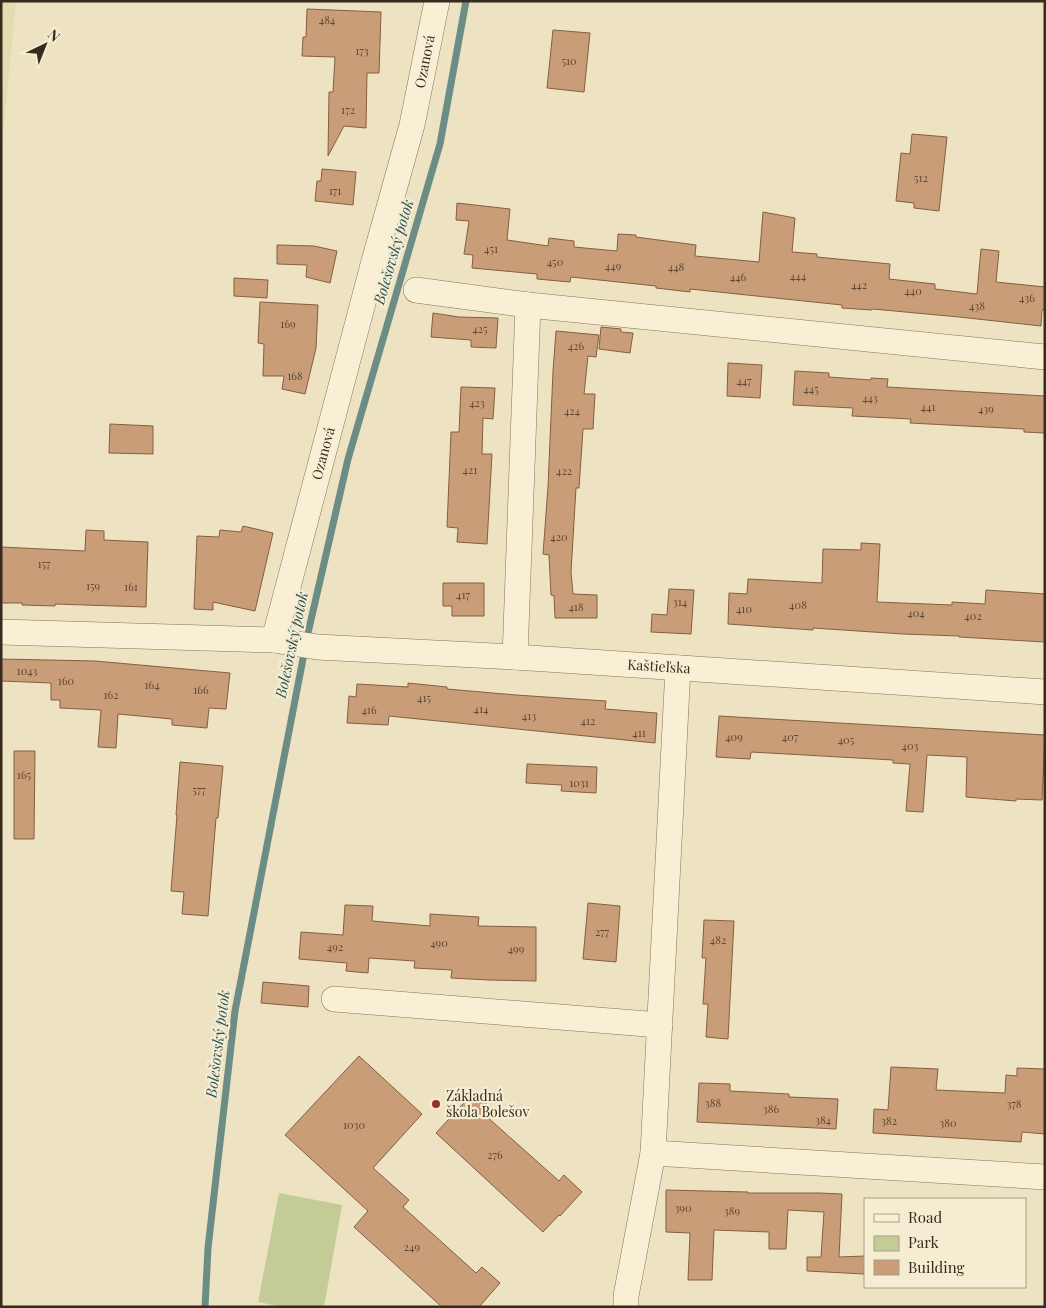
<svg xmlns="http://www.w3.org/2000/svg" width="1046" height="1308" font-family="'Playfair Display',serif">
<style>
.farmland{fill:#e2dcb0}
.green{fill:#c3cb96}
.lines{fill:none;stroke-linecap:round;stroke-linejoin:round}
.stream{stroke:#6c8d86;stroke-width:7}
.building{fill:#ca9d79;stroke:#855e40}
.minor-casing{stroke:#86735a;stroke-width:26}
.minor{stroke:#f8efd5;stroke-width:25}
.poi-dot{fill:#942e2b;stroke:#f5ecd2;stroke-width:2}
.labels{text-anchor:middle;stroke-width:4.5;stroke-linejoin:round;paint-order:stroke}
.number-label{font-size:11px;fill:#5c4835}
.street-label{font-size:14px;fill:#372b1e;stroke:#f5ecd2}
.poi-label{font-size:14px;fill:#372b1e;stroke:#f5ecd2;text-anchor:start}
.water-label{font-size:15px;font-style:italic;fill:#2d5655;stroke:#f5ecd2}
</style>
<rect width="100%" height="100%" fill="#ede2c2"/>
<path class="farmland" d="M1 1H16L1 155Z"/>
<path class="green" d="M279 1193 342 1205 324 1307H283L258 1302Z"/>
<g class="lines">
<path class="stream" d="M205 1307 208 1248 235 1011 308 633 348 459 440 144 466 1"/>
</g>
<g class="building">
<path d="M307 9 381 12 379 73H367L366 128 344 126 328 156 329 92H333L335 57 302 56 303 37H306Z"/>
<path d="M553 30 590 33 584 92 547 88Z"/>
<path d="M912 134 947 137 939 211 914 208V203L896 201 901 153 910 154Z"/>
<path d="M322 169 356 172 353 205 315 201 317 181H321Z"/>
<path d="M457 203 510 209 507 240 548 246 549 238 574 241V247L617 251 618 234 636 235V237L696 245 695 256 759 262 763 212 795 218 792 252 817 254V257L890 264 889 279 935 284V289L977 294 981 249 999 251 996 282 1045 287V310H1042L1041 326 959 317 873 309 872 310 842 308V305L690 289V292L656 288V286L571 277 570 282 537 279V274L472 268 473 255 464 254 469 221 456 220Z"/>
<path d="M277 245 314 246 337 251 330 283 306 277 307 265 277 264Z"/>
<path d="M234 278 268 280 267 298 234 296Z"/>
<path d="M260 302 318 305 316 348 305 394 282 389 284 376H263L264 344 258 343Z"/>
<path d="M433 313 459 317 498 318 496 348 471 347V340L431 337Z"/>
<path d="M601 327 621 329V332L633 333 630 353 599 349Z"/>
<path d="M556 331 599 335 596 357 588 356 584 394H595L593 429H583L579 488H576L571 572 573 594 597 595V618H555L554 596 551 595 549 555 543 554 548 487 553 371Z"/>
<path d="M728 363 762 365 760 398 727 396Z"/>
<path d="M795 371 829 373V377L871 380V378L888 379 887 387 1045 396V433L1024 432V429L910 423 911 419 852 416 853 408 793 405Z"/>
<path d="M461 387 495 388 493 419 483 418 482 454H492L487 544 457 542 458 528 447 527 451 432H459Z"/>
<path d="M110 424 153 426V454L109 453Z"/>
<path d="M243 526 273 533 255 611 213 602V610L194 609 197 536 219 537 220 530 241 532Z"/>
<path d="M86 530 104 531V540L148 542 146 607 55 604V606L22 605V603H1V547L85 551Z"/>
<path d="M861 543 880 544 877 602 952 605V602L985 604 986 590 1045 594V642L959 637V636L903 634 813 628V630L728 624 729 593 747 594 748 579 822 583 823 549 861 550Z"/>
<path d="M443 583H484V616H452V606H443Z"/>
<path d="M669 589 694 590 691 634 651 632 652 614 667 615Z"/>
<path d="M1 659 95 661 230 673 226 709 209 708 207 728 172 725V719L118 714 116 748 98 747 101 710 60 708V700H51V683L1 681Z"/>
<path d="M408 683 447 687V689L516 695 606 701 605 709 657 713 655 743 389 716 388 725 347 723 349 696 356 697 357 684 408 687Z"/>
<path d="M719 716 1045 735 1042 800 1016 799V801L966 797 967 757 927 755 923 812 906 811 910 764 893 763V760L751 752 750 759 716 757Z"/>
<path d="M14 751H35L34 839H14Z"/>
<path d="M180 762 223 766 218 818H216L208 916 182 914 184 892 171 891 177 815H176Z"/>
<path d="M527 764 597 767 596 793 561 791 562 785 526 783Z"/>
<path d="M588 903 620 906 616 962 583 959Z"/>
<path d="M345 905 373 906 372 921 430 926V914L479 917 478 926 536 927V981L489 980 451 978 452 970 414 968 415 961 369 958 368 973 346 971 347 963 299 959 301 932 343 935Z"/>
<path d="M704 920 734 921 728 1039 706 1037 708 1004H703L706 958H702Z"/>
<path d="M263 982 309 986 308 1007 261 1003Z"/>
<path d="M359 1056 422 1114 373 1168 409 1200 403 1207 476 1273 482 1267 500 1283 479 1307H442L354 1227 368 1211 285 1135Z"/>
<path d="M891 1067 938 1069 936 1090 1005 1093 1006 1075 1017 1076V1068L1045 1069V1134L1022 1132 1021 1142 873 1133 874 1109 888 1110Z"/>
<path d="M699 1083 730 1084V1091L789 1094V1097L838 1099 836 1129 697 1122Z"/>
<path d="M474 1092 492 1109 486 1116 559 1181 564 1175 582 1192 560 1216 559 1215 543 1232 436 1133Z"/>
<path d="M666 1190 748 1192V1193H819L842 1194 839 1257 865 1256 864 1274 807 1271V1257H821L824 1212 788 1210 786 1249H769V1232L714 1230 712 1280H688L690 1233 666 1232Z"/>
</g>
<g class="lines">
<g class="minor-casing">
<g id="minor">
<path d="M416 290 528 305 1045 357"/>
<path id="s1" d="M1 632 274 640 373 265 412 125 437 1"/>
<path id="s2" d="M274 640 317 647 515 657 1045 692"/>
<path d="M515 657 528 305"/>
<path d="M334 999 660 1025"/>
<path d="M653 1153 1045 1177"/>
<path d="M626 1307V1296L653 1153 678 668"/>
</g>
</g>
<use href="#minor" class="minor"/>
</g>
<circle class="poi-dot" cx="436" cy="1104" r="5"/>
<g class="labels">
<g class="number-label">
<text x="327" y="24">484</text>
<text x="362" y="55">173</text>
<text x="569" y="65">510</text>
<text x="348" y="114">172</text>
<text x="921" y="182">512</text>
<text x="335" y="195">171</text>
<text x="491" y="253">451</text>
<text x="555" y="266">450</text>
<text x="613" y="270">449</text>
<text x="676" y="271">448</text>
<text x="798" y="280">444</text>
<text x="738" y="281">446</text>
<text x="859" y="289">442</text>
<text x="913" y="295">440</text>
<text x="1027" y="302">436</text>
<text x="977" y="310">438</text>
<text x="288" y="328">169</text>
<text x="480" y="333">425</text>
<text x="576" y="350">426</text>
<text x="295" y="380">168</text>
<text x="744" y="385">447</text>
<text x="811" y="393">445</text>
<text x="870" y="402">443</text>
<text x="477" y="407">423</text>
<text x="928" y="411">441</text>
<text x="986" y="413">439</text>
<text x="572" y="415">424</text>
<text x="470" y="474">421</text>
<text x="564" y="475">422</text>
<text x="559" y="541">420</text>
<text x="44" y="568">157</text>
<text x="93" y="590">159</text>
<text x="131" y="591">161</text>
<text x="463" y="599">417</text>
<text x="680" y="606">314</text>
<text x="798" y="609">408</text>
<text x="576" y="611">418</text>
<text x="744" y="613">410</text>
<text x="916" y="617">404</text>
<text x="973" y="620">402</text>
<text x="27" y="675">1043</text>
<text x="66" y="685">160</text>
<text x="152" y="689">164</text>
<text x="201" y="694">166</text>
<text x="111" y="699">162</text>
<text x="424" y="702">415</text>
<text x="481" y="713">414</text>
<text x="369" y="714">416</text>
<text x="529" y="720">413</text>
<text x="588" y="725">412</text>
<text x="639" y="737">411</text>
<text x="734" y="741">409</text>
<text x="790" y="741">407</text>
<text x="846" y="744">405</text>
<text x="910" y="750">403</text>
<text x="24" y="779">165</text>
<text x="579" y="787">1031</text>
<text x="199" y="794">577</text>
<text x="602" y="936">277</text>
<text x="718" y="944">482</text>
<text x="439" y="947">490</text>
<text x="335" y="951">492</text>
<text x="516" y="953">499</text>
<text x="713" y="1107">388</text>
<text x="1014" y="1108">378</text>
<text x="771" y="1113">386</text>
<text x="823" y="1124">384</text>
<text x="889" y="1125">382</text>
<text x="948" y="1127">380</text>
<text x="354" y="1129">1030</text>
<text x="495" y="1159">276</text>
<text x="683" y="1212">390</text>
<text x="732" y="1215">389</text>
<text x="412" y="1251">249</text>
</g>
<g class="street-label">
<text dy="5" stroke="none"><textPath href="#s1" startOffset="871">Ozanová</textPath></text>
<text dy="5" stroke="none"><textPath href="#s1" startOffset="466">Ozanová</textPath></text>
<text dy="5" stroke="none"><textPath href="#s2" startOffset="386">Kaštieľska</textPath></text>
</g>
<g class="poi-label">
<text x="446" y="1101">Základná<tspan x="446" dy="16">škola Bolešov</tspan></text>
</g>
<g class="water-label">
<text transform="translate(394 252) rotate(-74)" y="5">Bolešovský potok</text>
<text transform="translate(292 645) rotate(-78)" y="5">Bolešovský potok</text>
<text transform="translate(218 1044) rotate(-83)" y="5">Bolešovský potok</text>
</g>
</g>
<rect width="1046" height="1308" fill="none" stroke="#372b1e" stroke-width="5"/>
<rect x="864" y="1198" width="162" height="90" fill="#f5ecd2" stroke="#a99f8a"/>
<rect x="874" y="1214" width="25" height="8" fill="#f8efd5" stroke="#a99f8a"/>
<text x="908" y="1223" font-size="15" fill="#372b1e">Road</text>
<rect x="874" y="1236" width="25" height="15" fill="#c3cb96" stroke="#a99f8a"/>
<text x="908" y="1248" font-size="15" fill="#372b1e">Park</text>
<rect x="874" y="1260" width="25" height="15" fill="#ca9d79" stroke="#a99f8a"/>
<text x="908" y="1273" font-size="15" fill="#372b1e">Building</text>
<g transform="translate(45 45) rotate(43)" stroke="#f5ecd2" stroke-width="4" paint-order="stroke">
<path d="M0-4L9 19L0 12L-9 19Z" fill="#372b1e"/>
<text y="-8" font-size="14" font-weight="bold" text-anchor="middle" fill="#372b1e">N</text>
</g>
</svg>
